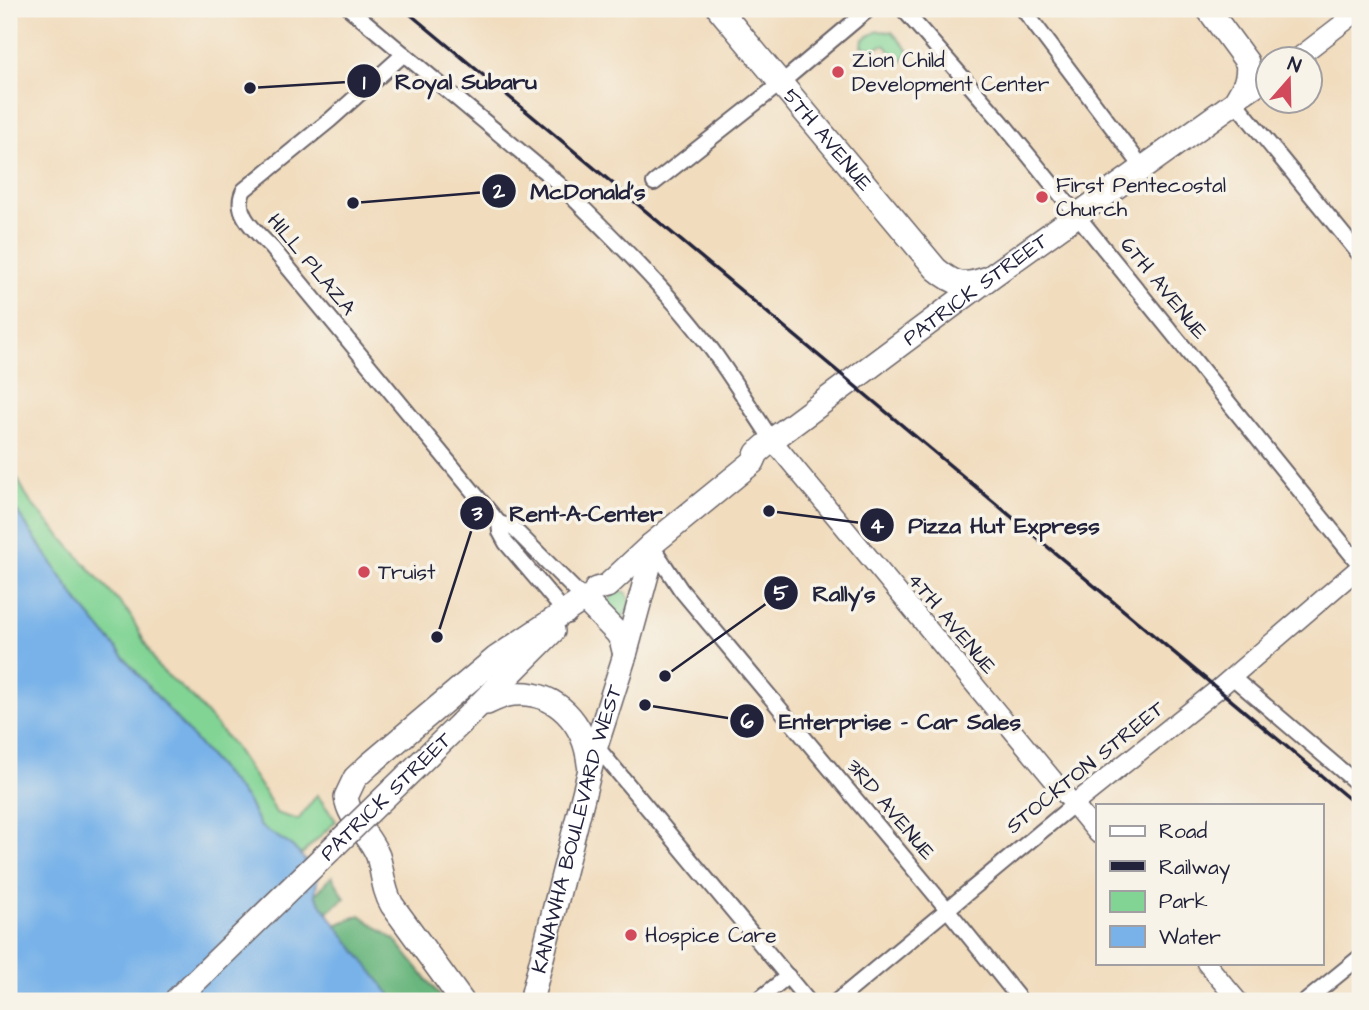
<svg xmlns="http://www.w3.org/2000/svg" width="1369" height="1010" font-family="'Architects Daughter',sans-serif">
<style>
.green{fill:#82d495;stroke:#527b68;stroke-width:2}
.forest{fill:#69b67e;stroke:#466c5c;stroke-width:2}
.water{fill:#78b2e9;stroke:#4d6a92;stroke-width:2}
.lines{fill:none;stroke-linecap:round;stroke-linejoin:round}
.minor-casing{stroke:#6a6368;stroke-width:18}
.tertiary-casing{stroke:#6a6368;stroke-width:21}
.primary-casing{stroke:#6a6368;stroke-width:26}
.minor{stroke:#fff;stroke-width:14}
.tertiary{stroke:#fff;stroke-width:18}
.primary{stroke:#fff;stroke-width:23}
.rail{stroke:#22223b;stroke-width:3.5}
.primary-bridge-casing{stroke:#6a6368;stroke-width:26;stroke-linecap:butt}
.primary-bridge{stroke:#fff;stroke-width:23}
.poi-dot{fill:#d1495b;stroke:#f7f3e8;stroke-width:2.5}
.labels{text-anchor:middle;stroke-width:7;stroke-linejoin:round;paint-order:stroke}
.poi-label{font-size:21px;fill:#22223b;stroke:#f7f3e8;text-anchor:start}
.street-label{font-size:21px;fill:#22223b;stroke:#f7f3e8}
.leader{fill:none;stroke:#22223b;stroke-width:2.5}
.callout-dot{fill:#22223b;stroke:#f7f3e8;stroke-width:2.5}
.mark-label{font-size:21px;text-anchor:middle;font-weight:bold;fill:#fff}
.callout-label{font-size:23px;text-anchor:middle;font-weight:bold;fill:#22223b;stroke:#f7f3e8;stroke-width:7;stroke-linejoin:round;paint-order:stroke}
</style>
<rect width="100%" height="100%" fill="#f7f3e8"/>
<filter id="ink" filterUnits="userSpaceOnUse"><feTurbulence type="fractalNoise" baseFrequency=".0143" numOctaves="2"/><feDisplacementMap in="SourceGraphic" scale="14" xChannelSelector="R" yChannelSelector="G"/><feConvolveMatrix kernelMatrix="1 2 1 2 8 2 1 2 1" color-interpolation-filters="sRGB"/></filter>
<filter id="wash" filterUnits="userSpaceOnUse"><feTurbulence type="fractalNoise" baseFrequency=".00686" numOctaves="4" result="noise"/><feDisplacementMap in="SourceGraphic" scale="28" xChannelSelector="R" yChannelSelector="G"/><feGaussianBlur stdDeviation="1.57" result="paint"/><feColorMatrix in="noise" values="0 0 0 0 0 0 0 0 0 0 0 0 0 0 0 0 0 1.4 0 .05"/><feComposite in="paint" operator="in"/></filter>
<g filter="url(#wash)">
<rect width="100%" height="100%" fill="#f1dcbd"/>
<g class="green">
<path d="M878 31 892 32 909 51 900 63 898 62 886 46 882 45 874 50 862 46 863 39Z"/>
<path d="M9 463 30 502 129 613 158 667 192 697 233 745 270 801 276 813 298 820 317 795 336 821 301 855 292 846 260 826 247 800 147 685 79 603 9 500Z"/>
<path d="M616 592H621L626 593 631 602 622 622H619L605 604Z"/>
</g>
<g class="forest">
<path d="M332 876 345 898 327 912 315 895Z"/>
<path d="M360 915 395 940 444 1001H395L336 925Z"/>
</g>
<path class="water" d="M9 500 79 603 147 685 247 800 260 826 292 846 318 874 315 895 336 925 395 1001H9Z"/>
</g>
<g filter="url(#ink)">
<g class="lines">
<g class="minor-casing">
<g id="minor">
<path d="M350 9 558 183C610 235 669 291 712 350 733 379 752 410 772 440"/>
<path d="M903 9 1000 120 1360 565"/>
<path d="M1023 9 1143 168"/>
<path d="M404 54 330 120 244 190C231 213 258 233 272 248L499 523"/>
<path d="M1235 102 1360 255"/>
<path d="M654 183 781 83 869 9"/>
<path d="M652 546 681 590 947 909 1021 1001"/>
<path d="M568 616 506 543 500 532 499 523 512 527 584 599"/>
<path d="M1232 677 1360 786"/>
<path d="M596 746 808 1001"/>
<path d="M757 1001 788 976"/>
<path d="M837 1001 1073 805"/>
<path d="M1306 1001 1360 957"/>
</g>
</g>
<g class="tertiary-casing">
<g id="tertiary">
<path d="M1295 60 1360 10"/>
<path d="M1237 100 1268 79"/>
<path d="M772 440 1098 834"/>
<path d="M1073 805 1218 689 1360 567"/>
<path d="M1206 963 1238 1001"/>
</g>
</g>
<g class="primary-casing">
<g id="primary">
<path id="s1" d="M719 9 936 269C954 284 963 287 985 279"/>
<path id="s2" d="M596 589 607 586 651 545 753 462 757 453 772 440 992 276 1235 102C1243 89 1250 78 1247 62L1208 9"/>
<path d="M584 599 617 633 621 639 625 655"/>
<path d="M487 703C495 699 504 695 513 694 557 690 585 724 589 764"/>
<path d="M461 723 553 631"/>
<path d="M462 1001 392 905C383 890 383 873 378 856 370 835 349 820 346 797L355 778 369 765 496 658 584 599"/>
<path id="s3" d="M531 1001 596 746 625 655 649 567 651 545"/>
</g>
</g>
<use href="#minor" class="minor"/>
<use href="#tertiary" class="tertiary"/>
<use href="#primary" class="primary"/>
<path class="rail" d="M404 9 1360 808"/>
<g class="primary-bridge-casing">
<g id="primary-bridge">
<path id="s4" d="M175 1001 461 723"/>
</g>
</g>
<use href="#primary-bridge" class="primary-bridge"/>
</g>
</g>
<g class="poi-dot">
<circle cx="838" cy="72" r="7"/>
<circle cx="1042" cy="197" r="7"/>
<circle cx="364" cy="572" r="7"/>
<circle cx="631" cy="935" r="7"/>
</g>
<g class="labels">
<g class="poi-label">
<text x="852" y="67">Zion Child<tspan x="852" dy="24">Development Center</tspan></text>
<text x="1056" y="192">First Pentecostal<tspan x="1056" dy="24">Church</tspan></text>
<text x="378" y="579">Truist</text>
<text x="645" y="942">Hospice Care</text>
</g>
<g class="street-label">
<text dy="7" stroke="none"><textPath href="#s1" startOffset="170">5TH AVENUE</textPath></text>
<text transform="translate(312 264) rotate(50)" y="7">HILL PLAZA</text>
<text transform="translate(1164 288) rotate(51)" y="7">6TH AVENUE</text>
<text dy="7" stroke="none"><textPath href="#s2" startOffset="486">PATRICK STREET</textPath></text>
<text transform="translate(952 623) rotate(50)" y="7">4TH AVENUE</text>
<text transform="translate(1085 767) rotate(-39)" y="7">STOCKTON STREET</text>
<text dy="7" stroke="none"><textPath href="#s4" startOffset="294">PATRICK STREET</textPath></text>
<text transform="translate(891 809) rotate(50)" y="7">3RD AVENUE</text>
<text dy="7" stroke="none"><textPath href="#s3" startOffset="178">KANAWHA BOULEVARD WEST</textPath></text>
</g>
</g>
<path class="leader" d="M250 88L364 81M353 203L499 191M437 637L477 513M769 511L877 525M665 676L781 593M645 705L747 721"/>
<g class="callout-dot">
<circle cx="250" cy="88" r="7"/>
<circle cx="353" cy="203" r="7"/>
<circle cx="437" cy="637" r="7"/>
<circle cx="769" cy="511" r="7"/>
<circle cx="665" cy="676" r="7"/>
<circle cx="645" cy="705" r="7"/>
<circle cx="364" cy="81" r="18"/>
<circle cx="499" cy="191" r="18"/>
<circle cx="477" cy="513" r="18"/>
<circle cx="877" cy="525" r="18"/>
<circle cx="781" cy="593" r="18"/>
<circle cx="747" cy="721" r="18"/>
</g>
<g class="mark-label">
<text x="364" y="89">1</text>
<text x="499" y="198">2</text>
<text x="477" y="520">3</text>
<text x="877" y="533">4</text>
<text x="781" y="600">5</text>
<text x="747" y="728">6</text>
</g>
<g class="callout-label">
<text x="466" y="89">Royal Subaru</text>
<text x="588" y="199">McDonald's</text>
<text x="586" y="521">Rent-A-Center</text>
<text x="1004" y="533">Pizza Hut Express</text>
<text x="844" y="601">Rally's</text>
<text x="900" y="729">Enterprise - Car Sales</text>
</g>
<rect width="1369" height="1010" fill="none" stroke="#f7f3e8" stroke-width="35"/>
<rect x="1096" y="804" width="228" height="161" fill="#f7f3e8" stroke="#a29fa3" stroke-width="2"/>
<rect x="1110" y="826" width="35" height="10" fill="#ffffff" stroke="#a29fa3" stroke-width="2"/>
<text x="1159" y="838" font-size="21" fill="#22223b">Road</text>
<rect x="1110" y="861" width="35" height="10" fill="#22223b" stroke="#a29fa3" stroke-width="2"/>
<text x="1159" y="874" font-size="21" fill="#22223b">Railway</text>
<rect x="1110" y="891" width="35" height="21" fill="#82d495" stroke="#a29fa3" stroke-width="2"/>
<text x="1159" y="908" font-size="21" fill="#22223b">Park</text>
<rect x="1110" y="926" width="35" height="21" fill="#78b2e9" stroke="#a29fa3" stroke-width="2"/>
<text x="1159" y="944" font-size="21" fill="#22223b">Water</text>
<g transform="translate(1289 80) rotate(20)"><circle r="33" fill="#f7f3e8" stroke="#a29fa3" stroke-width="2"/>
<path d="M0-5L12 26L0 18L-12 26Z" fill="#d1495b"/>
<text y="-10" font-size="19" font-weight="bold" text-anchor="middle" fill="#22223b">N</text>
</g>
</svg>
